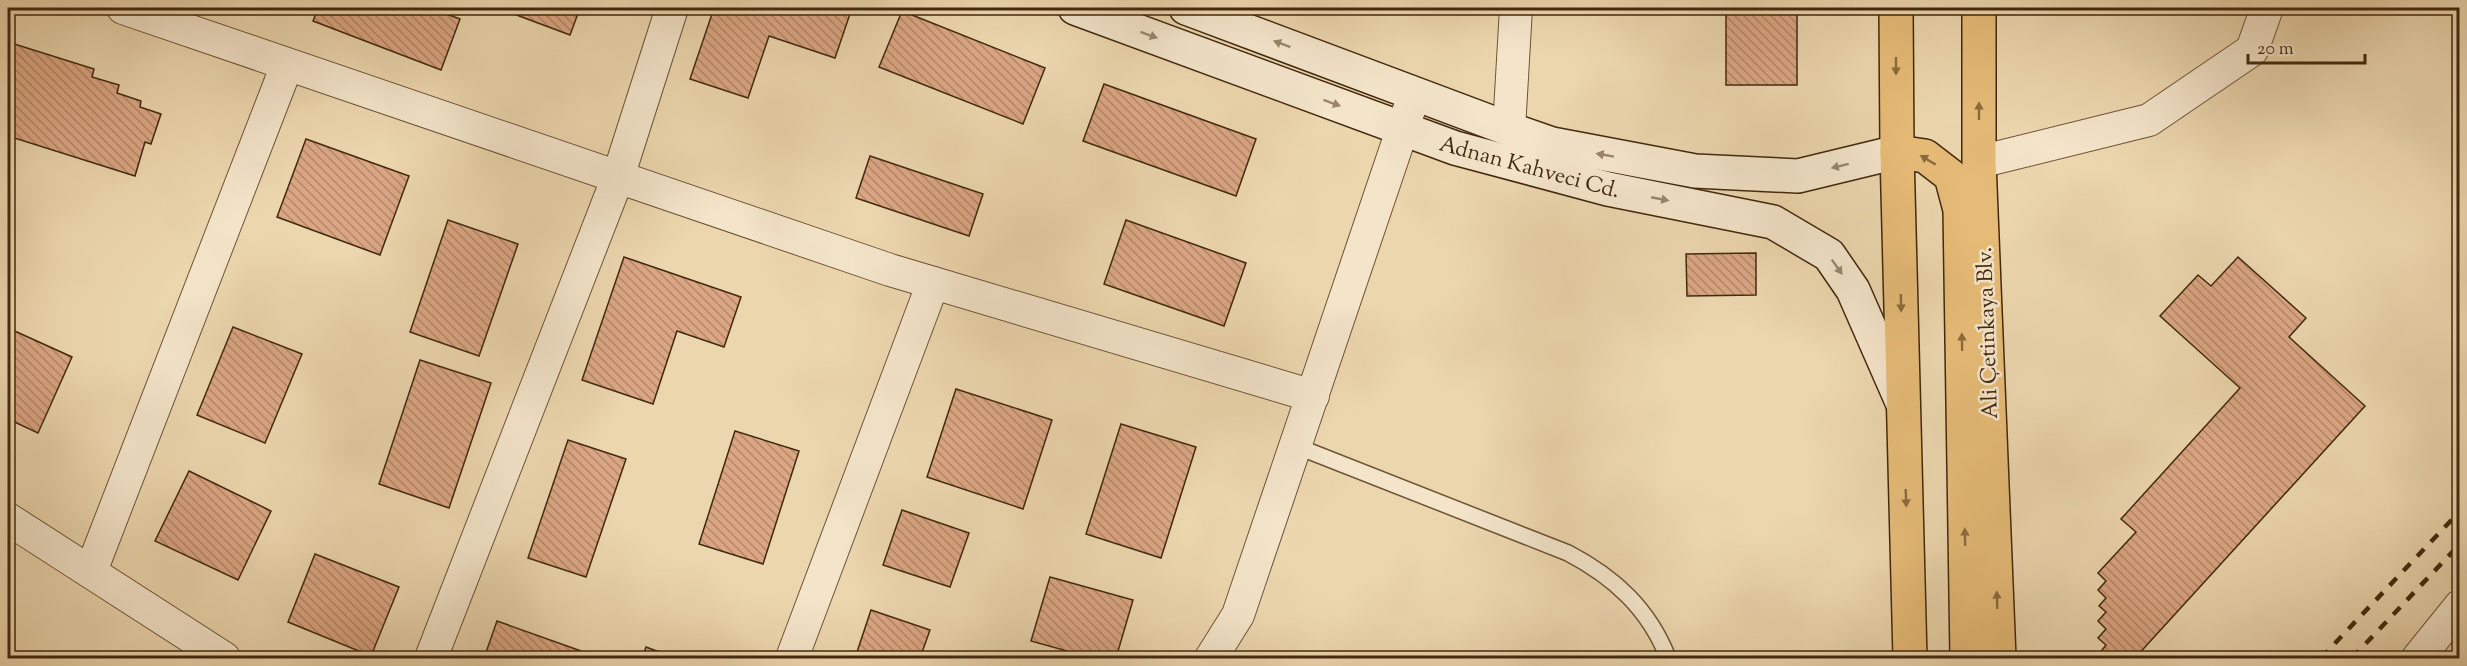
<svg xmlns="http://www.w3.org/2000/svg" width="2467" height="666" font-family="'Sorts Mill Goudy',serif">
<style>
.building{fill:url(#building-back-hatch);stroke:#41290e;stroke-width:1.5}
.lines{fill:none;stroke-linecap:round;stroke-linejoin:round}
.lane-casing{stroke:#6c5436;stroke-width:18}
.street-casing{stroke:#6c5436;stroke-width:34}
.secondary-casing{stroke:#41290e;stroke-width:36}
.primary-casing{stroke:#41290e;stroke-width:36}
.lane{stroke:#f3e4ca;stroke-width:15}
.street{stroke:#f3e4ca;stroke-width:32}
.secondary{stroke:#f3e4ca;stroke-width:33}
.primary{stroke:#e6bb77;stroke-width:33}
.rail{stroke:#41290e;stroke-width:4.5;stroke-dasharray:10 10;stroke-linecap:butt}
.oneway{fill:#9a866c}
.oneway2{fill:#8b6b3d}
.labels{text-anchor:middle;stroke-width:5;stroke-linejoin:round;paint-order:stroke}
.street-label{font-size:22px;fill:#41290e;stroke:#f3e4ca}
</style>
<defs>
<pattern id="building-back-hatch" width="6" height="6" patternUnits="userSpaceOnUse" patternTransform="scale(1.5)"><rect width="6" height="6" fill="#dba683"/><path d="M-1 5l2 2M0 0l6 6M5-1l2 2" fill="none" stroke="#b3876a"/></pattern>
</defs>
<rect width="100%" height="100%" fill="#ecd6ae"/>
<filter id="stains"><feTurbulence type="fractalNoise" baseFrequency=".00333" numOctaves="4"/><feColorMatrix values="0 0 0 0 .2 0 0 0 0 .09 0 0 0 0 .02 0 0 0 .5 -.17"/></filter>
<radialGradient id="worn" r=".72"><stop offset=".6" stop-color="#630" stop-opacity="0"/><stop offset="1" stop-color="#630" stop-opacity=".3"/></radialGradient>
<g class="building">
<path d="M318 8H430L460 19 441 70 313 21Z"/>
<path d="M517 8H580L570 35 514 14Z"/>
<path d="M714 8H852L835 58 769 36 748 98 690 79Z"/>
<rect x="1726" y="8" width="71" height="77"/>
<path d="M902 11 1045 68 1023 124 879 67Z"/>
<path d="M8 42 94 69 92 77 119 85 117 93 141 101 140 107 161 114 151 144 145 142 135 176 8 136Z"/>
<path d="M1104 84 1256 139 1236 196 1083 141Z"/>
<path d="M306 139 409 176 380 255 277 217Z"/>
<path d="M870 156 983 194 969 236 856 198Z"/>
<path d="M448 220 518 244 479 356 410 332Z"/>
<path d="M1126 220 1246 263 1224 326 1104 284Z"/>
<path d="M1756 253V295L1687 296 1686 254Z"/>
<path d="M624 257 741 297 724 347 677 331 653 404 582 380Z"/>
<path d="M2238 257 2306 318 2289 337 2365 406 2135 658H2104L2099 654 2106 645 2098 638 2106 629 2098 621 2106 612 2099 606 2106 598 2098 590 2106 581 2098 573 2136 532 2121 519 2240 388 2160 316 2198 275 2211 286Z"/>
<path d="M233 327 302 354 265 443 197 415Z"/>
<path d="M8 328 72 357 38 433 8 419Z"/>
<path d="M420 360 491 383 449 508 379 484Z"/>
<path d="M956 389 1052 420 1023 509 927 477Z"/>
<path d="M1121 424 1196 447 1161 558 1086 534Z"/>
<path d="M735 431 799 451 763 564 699 544Z"/>
<path d="M568 440 626 459 586 577 528 558Z"/>
<path d="M189 471 271 511 238 580 155 541Z"/>
<path d="M902 510 969 533 950 587 883 565Z"/>
<path d="M315 554 399 587 371 656 288 622Z"/>
<path d="M1050 577 1133 600 1116 658H1092L1031 641Z"/>
<path d="M871 610 930 630 920 658H855Z"/>
<path d="M497 621 581 651 578 658H484Z"/>
<path d="M646 647 676 658H642Z"/>
</g>
<g class="lines">
<g class="lane-casing">
<path id="lane" d="M1296 446 1568 553C1614 577 1649 609 1668 658"/>
</g>
<g class="street-casing">
<g id="street">
<path d="M123 8 890 270 1313 396"/>
<path d="M1509 129 1516 8"/>
<path d="M1979 162 2149 120 2252 50 2267 8"/>
<path d="M8 519 224 658"/>
<path d="M91 571 287 65"/>
<path d="M431 658 618 177 672 8"/>
<path d="M792 658 933 283"/>
<path d="M1211 658 1238 615 1414 95"/>
<path d="M2418 658 2460 606"/>
</g>
</g>
<g class="secondary-casing">
<g id="secondary">
<path d="M1075 8 1455 148 1608 189 1773 222 1829 255 1853 290 1903 404"/>
<path d="M1186 8 1509 129 1552 144 1695 171 1798 176 1897 152"/>
</g>
</g>
<g class="primary-casing">
<g id="primary">
<path d="M1896 8 1897 152 1910 658"/>
<path d="M1979 8V162L1999 658"/>
<path d="M1897 152 1925 156 1951 176 1960 210 1967 658"/>
</g>
</g>
<use href="#lane" class="lane"/>
<use href="#street" class="street"/>
<use href="#secondary" class="secondary"/>
<use href="#primary" class="primary"/>
<g class="rail">
<path d="M2321 658 2460 511"/>
<path d="M2352 658 2460 544"/>
</g>
</g>
<defs><path id="oneway-solid" d="M-6-.8H1V-3.2L6.5 0L1 3.2V.8H-6Z" transform="scale(1.5)"/></defs>
<g class="oneway">
<use href="#oneway-solid" transform="translate(1149 35) rotate(20)"/>
<use href="#oneway-solid" transform="translate(1282 44) rotate(-159)"/>
<use href="#oneway-solid" transform="translate(1332 103) rotate(20)"/>
<use href="#oneway-solid" transform="translate(1605 155) rotate(-170)"/>
<use href="#oneway-solid" transform="translate(1840 166) rotate(166)"/>
<use href="#oneway-solid" transform="translate(1660 199) rotate(11)"/>
<use href="#oneway-solid" transform="translate(1837 267) rotate(55)"/>
</g>
<g class="oneway2">
<use href="#oneway-solid" transform="translate(1896 66) rotate(90)"/>
<use href="#oneway-solid" transform="translate(1979 111) rotate(-90)"/>
<use href="#oneway-solid" transform="translate(1928 160) rotate(-149)"/>
<use href="#oneway-solid" transform="translate(1901 303) rotate(89)"/>
<use href="#oneway-solid" transform="translate(1962 342) rotate(-91)"/>
<use href="#oneway-solid" transform="translate(1906 498) rotate(88)"/>
<use href="#oneway-solid" transform="translate(1965 537) rotate(-91)"/>
<use href="#oneway-solid" transform="translate(1997 600) rotate(-92)"/>
</g>
<g class="labels">
<g class="street-label">
<text transform="translate(1530 166) rotate(15)" y="8">Adnan Kahveci Cd.</text>
<text transform="translate(1986 333) rotate(-92)" y="8">Ali Çetinkaya Blv.</text>
</g>
</g>
<rect width="2467" height="666" fill="none" stroke="#ecd6ae" stroke-width="30"/>
<rect x="9" y="9" width="2449" height="648" fill="none" stroke="#41290e" stroke-width="3"/>
<rect x="15" y="15" width="2437" height="636" fill="none" stroke="#41290e" stroke-width="1.5"/>
<path d="M2248 54v9h117v-9" fill="none" stroke="#41290e" stroke-width="3"/>
<text x="2257" y="54" font-size="18" fill="#41290e" stroke="#f3e4ca" stroke-width="4.5" paint-order="stroke">20 m</text>
<rect width="100%" height="100%" filter="url(#stains)"/>
<rect width="100%" height="100%" fill="url(#worn)"/>
</svg>
